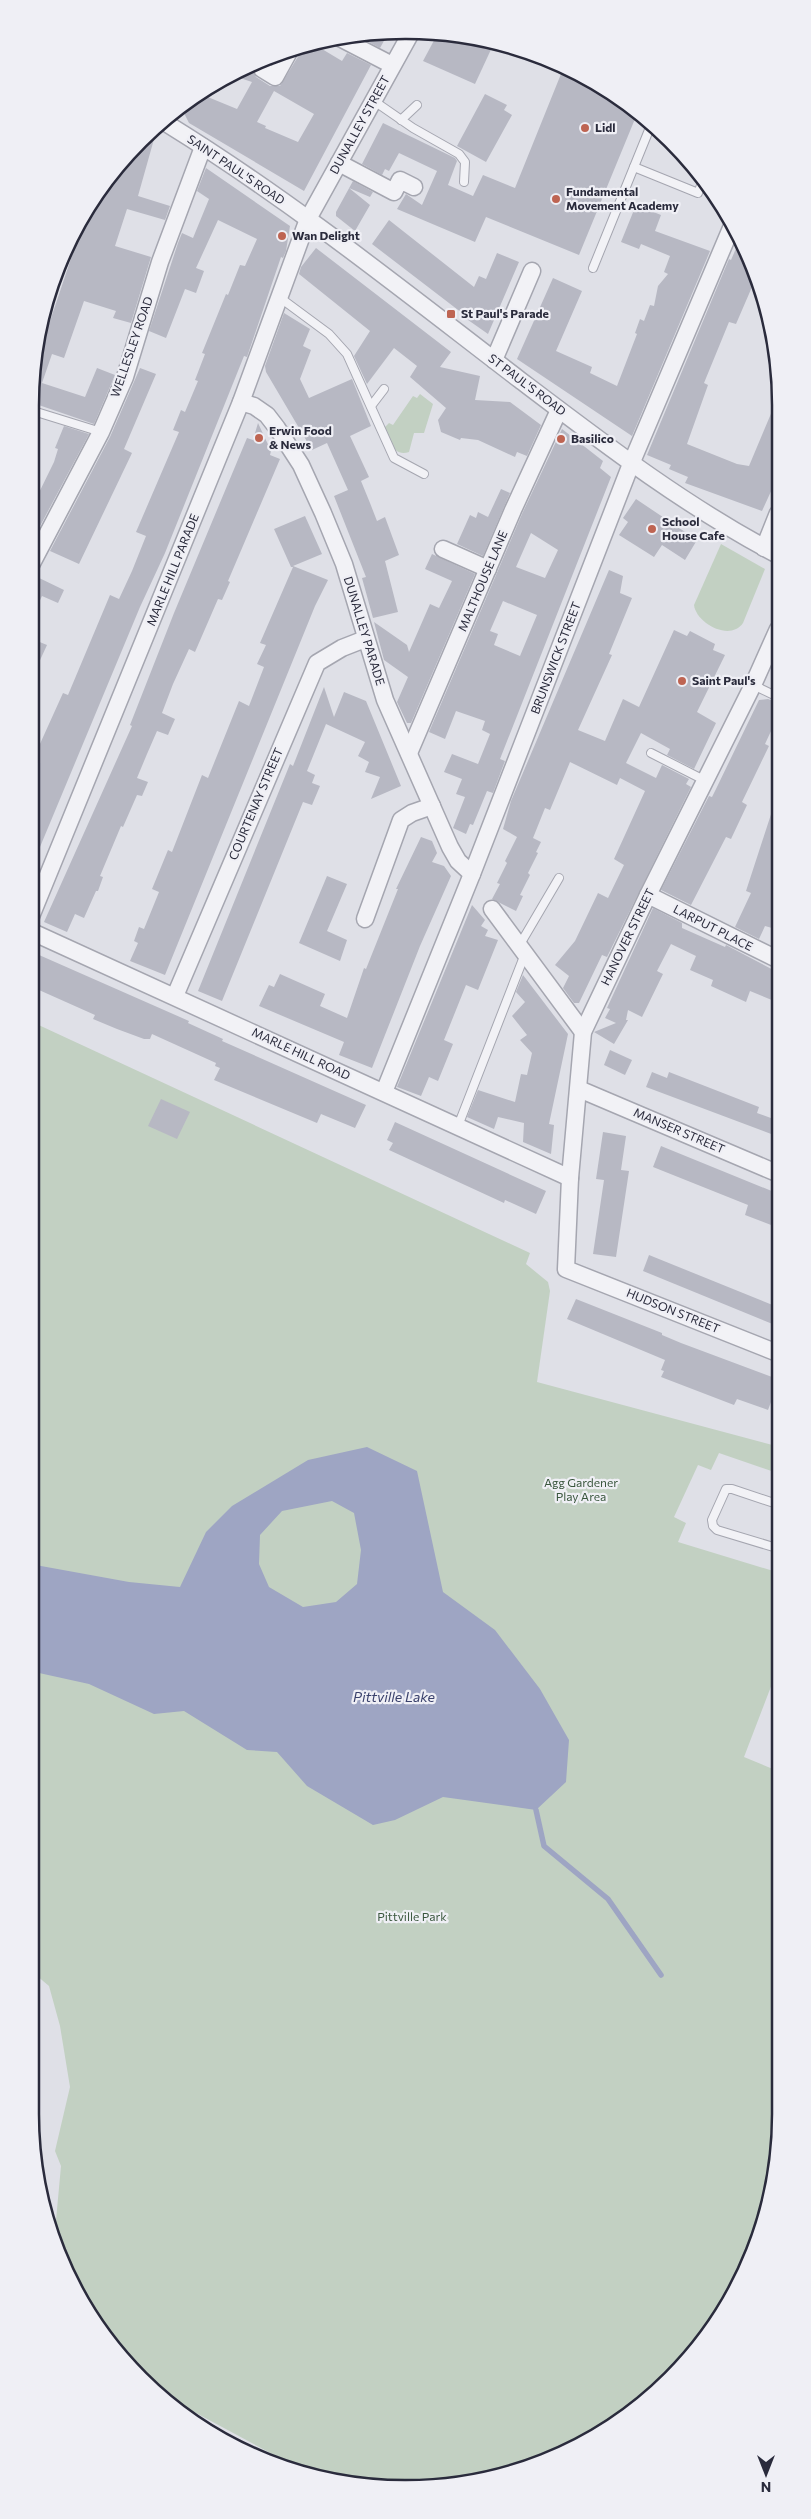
<svg xmlns="http://www.w3.org/2000/svg" width="811" height="2519" font-family="Commissioner,sans-serif">
<style>
.green{fill:#c2d0c2}
.water{fill:#9ea5c3;fill-rule:evenodd}
.lines{fill:none;stroke-linecap:round;stroke-linejoin:round}
.stream{stroke:#9ea5c3;stroke-width:5.5}
.building{fill:#b7b8c3;fill-rule:evenodd}
.service-casing{stroke:#a5a6b0;stroke-width:10}
.minor-casing{stroke:#a5a6b0;stroke-width:19}
.service{stroke:#f2f2f6;stroke-width:8}
.minor{stroke:#f2f2f6;stroke-width:16}
.poi-dot{fill:#be6452;stroke:#efeff5;stroke-width:2}
.labels{text-anchor:middle;stroke-width:4.5;stroke-linejoin:round;paint-order:stroke}
.street-label{font-size:12px;fill:#2a2b3c;stroke:#efeff5}
.poi-label{font-size:12px;font-weight:bold;fill:#2a2b3c;stroke:#efeff5;text-anchor:start}
.park-label{font-size:12px;fill:#39563d;stroke:#efeff5}
.water-label{font-size:14px;font-style:italic;fill:#39406b;stroke:#efeff5}
.rim{fill:none;stroke:#2a2b3c;stroke-width:2.5}
</style>
<rect width="100%" height="100%" fill="#dfe0e7"/>
<g class="green">
<path d="M420 394 433 404 424 433H414L409 452C393 457 389 440 384 428L389 423 393 425 413 396 417 398Z"/>
<path d="M721 544 765 569 743 623C730 642 696 623 694 605Z"/>
<path d="M30 1021 530 1253 526 1264 548 1282 550 1291 537 1382 780 1447V1474L719 1453 711 1470 698 1465 674 1517 686 1523 678 1542 780 1573V1663L744 1757 780 1772 781 2114 774 2187 752 2257 718 2322 634 2412 572 2450 503 2476 430 2488 357 2486 298 2468 157 2392 123 2361 58 2257 54 2242 61 2166 55 2151 70 2087 60 2026 49 1986 30 1970Z"/>
</g>
<path class="water" d="M367 1447 417 1471 443 1592 495 1630 540 1689 569 1740 566 1782 536 1810 443 1797 395 1820 373 1825 307 1786 277 1752 247 1750 184 1711 154 1714 89 1684 30 1671V1564L129 1582 180 1587 206 1532 232 1506 308 1460ZM332 1501 354 1513 361 1550 357 1584 336 1602 303 1607 269 1587 259 1564 260 1535 282 1511Z"/>
<g class="lines">
<path class="stream" d="M536 1810 544 1846 608 1899 661 1975"/>
</g>
<g class="building">
<path d="M389 32 380 48 356 35Z"/>
<path d="M438 33 479 37 494 43 475 84 423 61Z"/>
<path d="M312 43 342 61 347 53 371 65 304 191 189 123 184 113 189 100 198 93 237 109 252 82 231 75 255 62 252 69 256 77 270 86H280L299 55V47ZM274 91 314 114 298 142 265 128 266 126 257 122Z"/>
<path d="M563 69 593 80 637 114 579 255 486 217 475 242 397 209 406 194 422 205 437 171 399 153 389 171 385 169 382 175 362 164 383 123 455 158 457 161 448 185 473 196 483 175 515 188Z"/>
<path d="M485 94 507 105 504 110 512 115 486 162 457 146Z"/>
<path d="M158 125 138 196 170 206 165 220 127 209 115 246 151 257 131 323 113 318 116 311 84 301 64 358 52 354 42 383 85 397 97 368 115 375 94 424 30 402 36 349 44 322 49 324 88 208 93 197 140 140Z"/>
<path d="M206 168 290 226 286 251 283 258 281 257 247 357 244 356 165 553 140 607 30 871V766L63 693 68 695 110 595 119 599 132 571 146 536 136 532 179 432 173 430 181 410 185 412 198 381 195 380 205 354 202 353 226 294 228 295 240 265 245 266 257 239 218 220 196 268 204 271 196 293 185 289 166 338 149 331 178 243 182 233 193 238 209 199 197 191Z"/>
<path d="M353 181 373 192 370 197 349 188 370 205 355 231 336 216V212Z"/>
<path d="M636 205 661 215 655 231 710 251 632 436 517 359 553 278 582 291 556 351 592 367 590 373 617 386 637 334 635 333 640 319 644 321 650 305 654 306 658 286 668 274 664 272 670 256 641 244 639 249 621 242Z"/>
<path d="M389 220 474 287 479 276 486 279 497 253 519 262 488 334 461 315 462 313 372 244Z"/>
<path d="M741 237 755 280 736 324 729 322 704 383 708 385 687 444 737 464 749 466 778 397V476L762 511 685 483 688 477 669 469 671 465 647 455 729 259 731 260Z"/>
<path d="M316 248 451 352 440 367 480 376 475 400 510 402 541 425 527 456 517 452 515 457 478 440 461 438 460 440 441 432 438 420 446 408 410 377 417 366 394 348 367 384 354 356 370 331 299 274 301 267Z"/>
<path d="M284 313 310 329 303 346 311 350 300 379 309 398 352 379 371 426 350 436 369 477 361 481 370 503 377 521 385 517 399 555 385 561 398 612 373 618 362 578 366 577 334 496 348 490 327 443 312 450 266 372 265 366Z"/>
<path d="M140 368 156 374 124 449 132 453 79 564 50 551 110 437Z"/>
<path d="M258 423 271 451 270 455 280 459 228 581 230 582 222 600 218 599 195 652 189 649 173 684 162 713 175 719 168 735 157 731 147 754 137 778 148 782 142 796 137 795 123 827 121 826 100 876 103 877 98 891H96L84 918 75 914 67 932 44 922 132 726 130 725 174 613 247 438 253 440Z"/>
<path d="M64 426 89 434 31 543 30 511 54 462 58 449 55 448Z"/>
<path d="M562 429 603 461 600 468 611 477 500 759 505 761 493 793 487 791 473 825 470 824 466 834 453 828 465 797 456 794 462 779 444 772 452 754 478 764 490 734 482 730 485 721 456 711 445 739 429 732 522 514ZM531 533 558 550 545 578 516 567ZM503 601 537 615 520 656 494 645 498 634 490 631Z"/>
<path d="M501 489 510 493 483 556 457 544 470 515 476 518 478 512 488 517Z"/>
<path d="M636 499 697 540 685 560 662 545 654 557 619 535 628 522 623 518Z"/>
<path d="M305 516 322 554 293 566 328 580 315 606 165 975 130 961 138 943 134 941 139 927 144 929 159 892 152 889 168 850 172 852 202 775 208 778 239 701 249 706 264 667 257 664 266 645 260 643 293 567H291L274 529Z"/>
<path d="M432 554 475 574 411 723H407L397 702 408 677 384 660 374 622 407 645 409 652 430 604 439 608 452 581 425 569Z"/>
<path d="M609 570 623 576 620 593 632 598 609 654 612 655 578 730 605 741 623 699 639 707 674 630 687 636 690 631 715 644 713 650 725 655 697 712 716 723 694 769 667 755 670 749 641 733 626 763 656 778 662 765 689 779 686 784 691 787 607 957 602 955 579 1003H574L563 988 569 976 555 965 575 941 598 893 608 898 624 865 614 859 645 791 620 778 617 785 570 762 550 810 545 808 533 838 541 842 536 852 538 853 528 873 530 875 520 895 523 896 516 911 492 899 500 884 497 883 507 863 505 861 517 837 503 829 511 801Z"/>
<path d="M35 576 64 590 58 603 42 596 30 622V577Z"/>
<path d="M30 638 47 645 30 682Z"/>
<path d="M324 687 334 717 344 692 366 701 401 786 371 799 380 777 365 772 369 762 358 756 365 742 326 724 307 771 315 775 312 783 320 786 312 805 303 802 222 1001 198 991 290 764 293 766Z"/>
<path d="M768 699 778 703V716L765 744 769 746 742 802 747 805 731 839 726 837 691 905 661 890 709 796 712 797 716 789 759 700Z"/>
<path d="M775 802 779 803V908L772 928 765 926 759 939 735 927 751 893 746 891Z"/>
<path d="M421 837 432 841 437 853 432 862 444 866 451 876 420 946 372 1068 339 1055 344 1042 259 1006 269 985 274 987 280 974 325 994 320 1006 347 1018 361 977 364 968 366 969 398 889H396Z"/>
<path d="M327 876 347 884 327 931 347 940 340 961 299 943Z"/>
<path d="M472 905 485 920 481 926 488 930 485 936 498 940 478 990 466 985 444 1040 453 1044 438 1081 429 1077 421 1096 397 1087Z"/>
<path d="M653 908 682 923V928L725 947 726 945 779 973V1003L750 991 746 1002 711 986 713 980 690 970 696 956 671 944 657 971 663 974 642 1017 628 1010 626 1020H628L614 1044 594 1032 616 1023 605 1018 610 1009 607 1008Z"/>
<path d="M30 951 189 1021 188 1023 223 1039 222 1041 366 1105 355 1128 321 1114 317 1123 214 1080 220 1068 215 1066 216 1063 152 1034 150 1039H144L117 1029 93 1019 95 1015 30 986Z"/>
<path d="M523 975 568 1034 549 1124 554 1125 551 1154 523 1142 524 1123 498 1117 494 1129 467 1117 478 1090 515 1102 521 1074 527 1075 532 1053 520 1040 527 1035 512 1016 525 1002 516 992Z"/>
<path d="M610 1050 632 1060 625 1075 604 1065Z"/>
<path d="M652 1072 667 1078 669 1072 759 1107 757 1113 779 1121V1137L646 1087Z"/>
<path d="M161 1099 190 1112 177 1139 148 1126Z"/>
<path d="M395 1122 546 1191 536 1214 505 1200 504 1203 389 1150 393 1143 387 1140Z"/>
<path d="M603 1132 626 1136 621 1170 629 1171 616 1257 593 1254 604 1180 596 1179Z"/>
<path d="M661 1146 779 1194V1228L745 1215 748 1205 653 1167Z"/>
<path d="M649 1255 780 1308V1327L643 1271Z"/>
<path d="M576 1299 662 1333V1335L681 1343 780 1380V1405L771 1402 768 1410 737 1399 734 1405 661 1377 664 1371 661 1370 665 1360 567 1319Z"/>
</g>
<g class="lines">
<g class="service-casing">
<g id="service">
<path d="M374 101 413 128 459 154 465 162 464 182"/>
<path d="M401 120 417 105"/>
<path d="M634 167 698 193 702 183"/>
<path d="M593 268 651 125"/>
<path d="M279 297 329 334 347 354 394 458 424 474"/>
<path d="M371 406 384 389"/>
<path d="M30 410 101 432"/>
<path d="M753 685 778 697"/>
<path d="M651 753 706 781"/>
<path d="M519 946 559 878"/>
<path d="M458 1126 525 954"/>
<path d="M780 1505 732 1489H726L712 1520 713 1526 717 1530 780 1549"/>
<path d="M778 1721 780 1715"/>
</g>
</g>
<g class="minor-casing">
<g id="minor">
<path d="M338 37 392 65"/>
<path d="M262 69 275 77 290 50"/>
<path d="M166 119 169 125C292 201 405 292 520 380 603 443 685 506 778 555"/>
<path d="M339 163 394 192 400 180 414 187"/>
<path d="M494 360 532 271"/>
<path d="M241 402 254 406 267 415 277 428 301 465 323 513 344 564 385 700 450 847 458 861 472 874"/>
<path d="M764 548 778 513"/>
<path d="M443 549 488 569"/>
<path d="M30 567 101 432 125 377 160 262 203 147"/>
<path d="M778 629 753 685 648 895 583 1032 570 1178 566 1269 780 1354"/>
<path d="M409 753 513 510 559 410"/>
<path d="M648 895 779 960"/>
<path d="M492 909 583 1032"/>
<path d="M30 919 241 402 308 219 412 31"/>
<path d="M365 919 401 820 412 813 432 806"/>
<path d="M30 931 570 1178"/>
<path d="M175 996 317 663 342 648 365 639"/>
<path d="M579 1089 779 1174"/>
<path d="M384 1092 472 874 631 464 732 226"/>
<path d="M236 2448 241 2451"/>
</g>
</g>
<use href="#service" class="service"/>
<use href="#minor" class="minor"/>
</g>
<g class="poi-dot">
<circle cx="585" cy="128" r="5"/>
<circle cx="556" cy="199" r="5"/>
<circle cx="282" cy="236" r="5"/>
<rect x="446" y="309" width="10" height="10" rx="2.5"/>
<circle cx="259" cy="438" r="5"/>
<circle cx="561" cy="439" r="5"/>
<circle cx="652" cy="529" r="5"/>
<circle cx="682" cy="681" r="5"/>
</g>
<g class="labels">
<g class="street-label">
<text transform="translate(360 125) rotate(-61)" y="4">DUNALLEY STREET</text>
<text transform="translate(236 170) rotate(34)" y="4">SAINT PAUL'S ROAD</text>
<text transform="translate(132 347) rotate(-71)" y="4">WELLESLEY ROAD</text>
<text transform="translate(527 385) rotate(37)" y="4">ST PAUL'S ROAD</text>
<text transform="translate(173 570) rotate(-68)" y="4">MARLE HILL PARADE</text>
<text transform="translate(483 581) rotate(-67)" y="4">MALTHOUSE LANE</text>
<text transform="translate(364 631) rotate(73)" y="4">DUNALLEY PARADE</text>
<text transform="translate(556 658) rotate(-69)" y="4">BRUNSWICK STREET</text>
<text transform="translate(256 804) rotate(-67)" y="4">COURTENAY STREET</text>
<text transform="translate(713 928) rotate(27)" y="4">LARPUT PLACE</text>
<text transform="translate(628 937) rotate(-64)" y="4">HANOVER STREET</text>
<text transform="translate(301 1054) rotate(25)" y="4">MARLE HILL ROAD</text>
<text transform="translate(679 1131) rotate(23)" y="4">MANSER STREET</text>
<text transform="translate(673 1311) rotate(22)" y="4">HUDSON STREET</text>
</g>
<g class="poi-label">
<text x="595" y="132">Lidl</text>
<text x="566" y="196">Fundamental<tspan x="566" dy="14">Movement Academy</tspan></text>
<text x="292" y="240">Wan Delight</text>
<text x="461" y="318">St Paul's Parade</text>
<text x="269" y="435">Erwin Food<tspan x="269" dy="14">&amp; News</tspan></text>
<text x="571" y="443">Basilico</text>
<text x="662" y="526">School<tspan x="662" dy="14">House Cafe</tspan></text>
<text x="692" y="685">Saint Paul's</text>
</g>
<g class="park-label">
<text x="581" y="1487">Agg Gardener<tspan x="581" dy="14">Play Area</tspan></text>
<text x="412" y="1921">Pittville Park</text>
</g>
<g class="water-label">
<text x="394" y="1702">Pittville Lake</text>
</g>
</g>
<path d="M0 0H811V2519H0ZM405 39H406A366 366 0 0 1 772 405V2114A366 366 0 0 1 406 2480H405A366 366 0 0 1 39 2114V405A366 366 0 0 1 405 39Z" fill="#efeff5" fill-rule="evenodd"/>
<path class="rim" d="M405 39H406A366 366 0 0 1 772 405V2114A366 366 0 0 1 406 2480H405A366 366 0 0 1 39 2114V405A366 366 0 0 1 405 39Z"/>
<g transform="translate(766 2474) rotate(180)" stroke="#efeff5" stroke-width="4" paint-order="stroke">
<path d="M0-4L9 19L0 12L-9 19Z" fill="#2a2b3c"/>
<text y="-8" font-size="14" font-weight="bold" text-anchor="middle" fill="#2a2b3c">N</text>
</g>
</svg>
